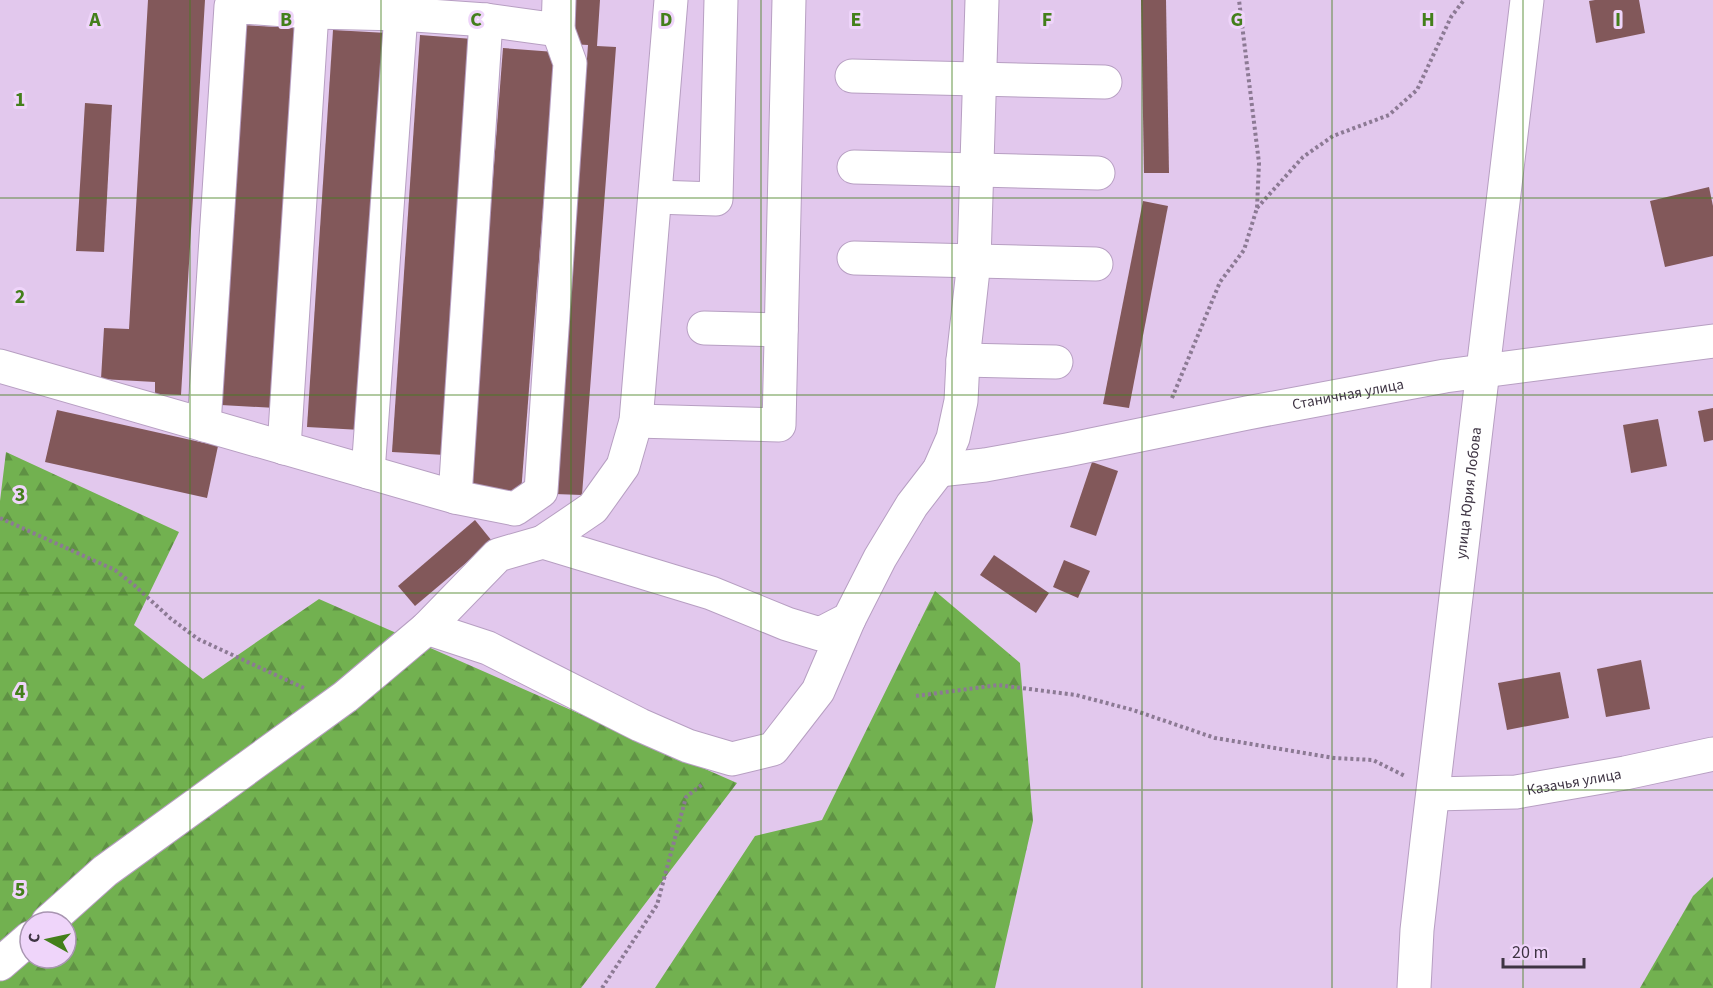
<svg xmlns="http://www.w3.org/2000/svg" width="1713" height="988" font-family="'Source Sans 3',sans-serif">
<style>
.forest{fill:url(#forest-firs);fill-rule:evenodd}
.building{fill:#82585a}
.lines{fill:none;stroke-linecap:round;stroke-linejoin:round}
.minor-casing{stroke:#b79fc2;stroke-width:35}
.path{stroke:#8c7a94;stroke-width:4;stroke-dasharray:3 3;stroke-linecap:butt}
.minor{stroke:#fff;stroke-width:33}
.grid{fill:none;stroke:#437f1b;stroke-width:1.5;stroke-opacity:0.55}
.labels{text-anchor:middle;stroke-width:6;stroke-linejoin:round;paint-order:stroke}
.street-label{font-size:15px;fill:#3e3443;stroke:#efd5fa}
.grid-label{font-size:20px;text-anchor:middle;font-weight:bold;fill:#437f1b;stroke:#efd5fa;stroke-width:6;stroke-linejoin:round;paint-order:stroke}
</style>
<defs>
<pattern id="forest-firs" width="22" height="20" patternUnits="userSpaceOnUse" patternTransform="scale(1.5)"><rect width="22" height="20" fill="#72b150"/><path d="M5 1l3.5 6h-7zM16 11l3.5 6h-7z" fill="#5f9144"/></pattern>
</defs>
<rect width="100%" height="100%" fill="#e2c8ed"/>
<g class="forest">
<path d="M6 452 179 532 134 625 203 679 319 599 737 783 581 988H0V501ZM30 922H66V958H30Z"/>
<path d="M935 591 1020 663 1033 821 995 988H655L755 836 822 820Z"/>
<path d="M1713 877V988H1640L1693 896Z"/>
</g>
<g class="building">
<path d="M148 0H205L181 395 155 394V382L101 379 104 328 129 329Z"/>
<path d="M573 0H600L597 46 616 47 582 495 555 494 588 45 570 44Z"/>
<path d="M1141 0H1166L1169 173H1144Z"/>
<path d="M1595 0H1639L1645 33 1596 43 1589 1Z"/>
<path d="M242 25 297 28 276 408 221 405Z"/>
<path d="M333 30 387 33 361 430 307 427Z"/>
<path d="M420 35 473 39 445 455 392 452Z"/>
<path d="M503 48 555 52 521 493 469 489Z"/>
<path d="M85 103 112 105 104 252 76 251Z"/>
<path d="M1709 187 1713 206V256L1665 267 1650 201Z"/>
<path d="M1143 201 1168 206 1129 408 1103 404Z"/>
<path d="M1713 408V440L1704 442 1698 411Z"/>
<path d="M57 410 218 446 207 498 45 462Z"/>
<path d="M1658 419 1667 466 1631 473 1623 425Z"/>
<path d="M1092 462 1118 471 1096 536 1070 527Z"/>
<path d="M475 520 492 541 415 606 398 586Z"/>
<path d="M994 555 1049 593 1036 613 980 575Z"/>
<path d="M1064 560 1090 571 1078 598 1053 587Z"/>
<path d="M1641 660 1650 709 1606 717 1597 669Z"/>
<path d="M1560 672 1569 718 1507 730 1498 683Z"/>
</g>
<g class="lines">
<g class="minor-casing">
<g id="minor">
<path d="M852 76 1105 82"/>
<path d="M854 167 1098 173"/>
<path d="M655 197 716 199 721 0"/>
<path d="M854 258 1096 264"/>
<path d="M704 328 781 330"/>
<path d="M963 360 1056 362"/>
<path d="M0 366 455 497 515 509 541 491 570 63 558 30"/>
<path d="M636 421 779 425 789 0"/>
<path d="M204 425 231 6 312 12 401 14 486 20 558 30 559 0"/>
<path d="M284 448 312 12"/>
<path id="s1" d="M939 470 985 465 1067 450 1247 413 1445 376 1713 341"/>
<path d="M368 472 401 14"/>
<path d="M455 497 486 20"/>
<path d="M543 542 593 508 623 466 636 421 671 0"/>
<path d="M427 628 488 648 640 725 688 746 732 759 773 749 818 691 849 619"/>
<path id="s2" d="M1434 794 1516 792 1625 773 1713 754"/>
<path d="M48 922 105 871 345 697 427 628 498 555 543 542 711 593 787 624 820 634 849 619 880 558 912 505 939 470 953 438 961 401 963 360 974 261 982 0"/>
<path d="M0 964 30 938"/>
<path id="s3" d="M1414 988 1417 930 1427 841 1527 0"/>
</g>
</g>
<g class="path">
<path d="M1257 208 1303 157 1333 136 1389 115 1417 90 1451 17 1464 0"/>
<path d="M1172 398 1220 282 1244 250 1257 208 1259 163 1239 0"/>
<path d="M0 518 115 570 134 585 170 618 198 639 306 689"/>
<path d="M916 696 998 685 1076 695 1133 710 1215 738 1334 758 1373 760 1405 776"/>
<path d="M602 988 657 905 686 797 704 783"/>
</g>
<use href="#minor" class="minor"/>
</g>
<path class="grid" d="M190 0V988M381 0V988M571 0V988M761 0V988M952 0V988M1142 0V988M1332 0V988M1523 0V988M0 198H1713M0 395H1713M0 593H1713M0 790H1713"/>
<g class="labels">
<g class="street-label">
<text dy="5" stroke="none"><textPath href="#s1" startOffset="416">Станичная улица</textPath></text>
<text dy="5" stroke="none"><textPath href="#s3" startOffset="498">улица Юрия Лобова</textPath></text>
<text dy="5" stroke="none"><textPath href="#s2" startOffset="141">Казачья улица</textPath></text>
</g>
</g>
<g class="grid-label">
<text x="95" y="26">A</text>
<text x="286" y="26">B</text>
<text x="476" y="26">C</text>
<text x="666" y="26">D</text>
<text x="856" y="26">E</text>
<text x="1047" y="26">F</text>
<text x="1237" y="26">G</text>
<text x="1428" y="26">H</text>
<text x="1618" y="26">I</text>
<text x="20" y="106">1</text>
<text x="20" y="303">2</text>
<text x="20" y="501">3</text>
<text x="20" y="698">4</text>
<text x="20" y="896">5</text>
</g>
<g transform="translate(48 940) rotate(278)"><circle r="28" fill="#efd5fa" stroke="#a895b1" stroke-width="1.5"/>
<path d="M0-4.5L10 22L0 15L-10 22Z" fill="#437f1b"/>
<text y="-9" font-size="16" font-weight="bold" text-anchor="middle" fill="#3e3443">С</text>
</g>
<path d="M1503 958v9h81v-9" fill="none" stroke="#3e3443" stroke-width="3"/>
<text x="1512" y="958" font-size="18" fill="#3e3443" stroke="#efd5fa" stroke-width="4.5" paint-order="stroke">20 m</text>
</svg>
